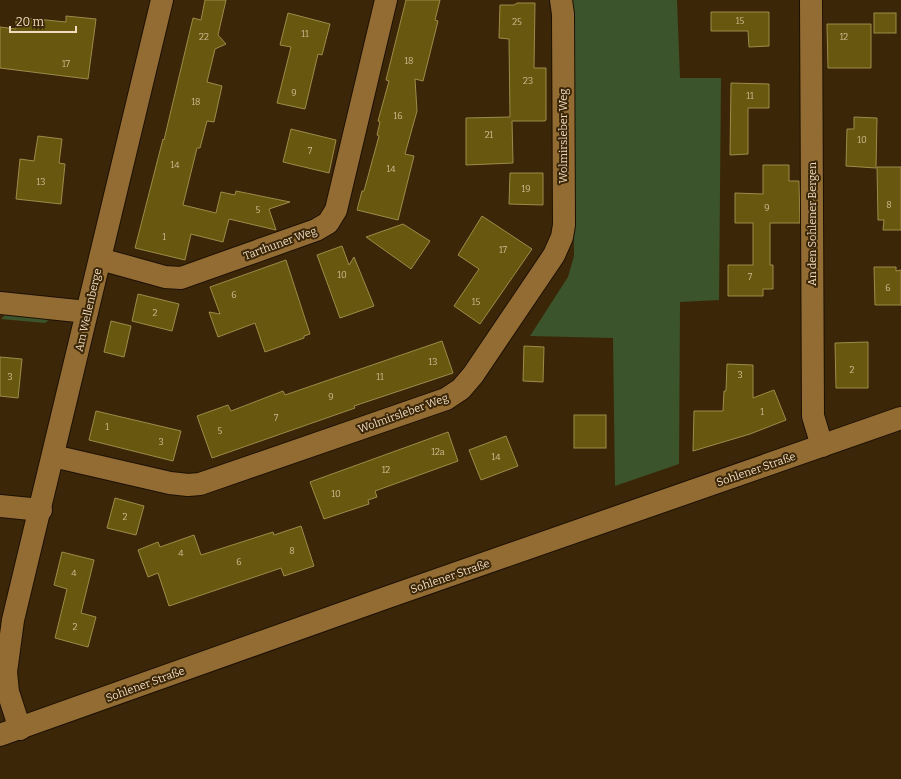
<svg xmlns="http://www.w3.org/2000/svg" width="901" height="779" font-family="Bitter,serif">
<style>
.green{fill:#3c542c}
.building{fill:#68570e;stroke:#9d8b49}
.lines{fill:none;stroke-linecap:round;stroke-linejoin:round}
.minor-casing{stroke:#1d1102;stroke-width:24}
.minor{stroke:#936c33;stroke-width:22}
.labels{text-anchor:middle;stroke-width:4;stroke-linejoin:round;paint-order:stroke}
.number-label{font-size:9px;fill:#cfba93}
.street-label{font-size:11px;fill:#f1dbbf;stroke:#3b2708}
</style>
<rect width="100%" height="100%" fill="#3b2708"/>
<g class="green">
<path d="M571 0H677L680 78H721L719 300 680 302 679 464 615 486 613 338 530 336 568 277 574 256Z"/>
<path d="M6 314 51 318 45 323 1 319Z"/>
</g>
<g class="building">
<path d="M205 0H226L218 35 226 44 215 49 207 82 222 86 214 122 207 121 200 148H197L183 205 216 213 221 192 235 195 236 191 290 202 269 209 276 230 229 219 223 242 191 234 185 260 135 248 163 139 164 140 193 18 201 20Z"/>
<path d="M406 0H440L435 20 438 21 423 81 415 79 417 111 405 154 414 156 398 220 357 210 362 191H364L379 136 377 135 380 122 378 121 389 81 386 80Z"/>
<path d="M517 3H535L534 68H546V120L545 121H512L513 163 466 165V118L510 117 509 39 499 38 500 5H514Z"/>
<path d="M711 12H769V46L749 47 748 31H711Z"/>
<path d="M288 13 330 24 322 55 318 54 305 109 277 103 291 47 280 45Z"/>
<rect x="874" y="13" width="22" height="20"/>
<path d="M66 16 96 19 88 79 0 68V27L16 29V17L66 22Z"/>
<path d="M827 24H871V68H828Z"/>
<path d="M731 83 769 84V108H748V154L730 155Z"/>
<path d="M854 117 877 118 876 168 846 166 847 129H854Z"/>
<path d="M291 129 336 140 329 173 283 162Z"/>
<path d="M38 136 62 139 59 163 65 164 61 204 16 199 20 159 34 161Z"/>
<path d="M763 165H789V181H799L800 223H770V265H773V289H763V296H728V265H753V223H735V193L763 194Z"/>
<path d="M877 167H901V230H883L884 220H878Z"/>
<path d="M510 173H543V205L509 204Z"/>
<path d="M482 216 532 249 480 324 454 306 479 269 458 255Z"/>
<path d="M403 224 430 241 411 269 366 237Z"/>
<path d="M342 246 349 265 354 257 374 306 340 318 317 255Z"/>
<path d="M286 260 310 334 304 336V338L265 352 255 323 218 337 209 312 220 314 210 287Z"/>
<path d="M874 267H896V271L901 270V305H875Z"/>
<path d="M138 294 179 304 172 331 132 321Z"/>
<path d="M111 321 131 326 124 357 104 352Z"/>
<path d="M442 341 453 373 354 406 355 408 212 458 197 416 228 405 231 411 283 391 285 395Z"/>
<path d="M868 342V388H836L835 343Z"/>
<path d="M524 346 544 347 543 382 523 381Z"/>
<path d="M0 357 22 359 18 398 0 396Z"/>
<path d="M727 364 753 365V398L774 390 786 420 750 434 693 451 694 411H723L724 391H726Z"/>
<path d="M96 411 181 431 173 461 89 440Z"/>
<rect x="574" y="415" width="32" height="33"/>
<path d="M448 432 458 461 375 491 377 497 368 500 369 504 324 519 310 482Z"/>
<path d="M506 436 518 466 481 480 469 450Z"/>
<path d="M115 498 144 506 136 535 107 528Z"/>
<path d="M301 526 314 566 284 576 281 568 169 606 158 573 148 577 138 550 158 542 160 547 194 535 201 555 273 532 274 535Z"/>
<path d="M62 552 94 560 81 613 96 617 88 647 55 638 67 589 54 585Z"/>
</g>
<g class="lines">
<g class="minor-casing">
<g id="minor">
<path d="M811 0 813 416 822 446"/>
<path d="M100 259 165 277 181 278 316 230 328 223 336 210 386 0"/>
<path d="M0 303 87 312"/>
<path d="M53 456 170 483 188 485 200 484 446 399 461 389 473 375 554 255 562 237 564 225 563 14 561 0"/>
<path d="M0 506 41 510"/>
<path d="M20 729 8 692 6 672 13 620 162 0"/>
<path d="M0 735 388 597 901 418"/>
</g>
</g>
<use href="#minor" class="minor"/>
</g>
<g class="labels">
<g class="number-label">
<text x="740" y="24">15</text>
<text x="517" y="25">25</text>
<text x="305" y="37">11</text>
<text x="204" y="40">22</text>
<text x="844" y="40">12</text>
<text x="409" y="64">18</text>
<text x="66" y="67">17</text>
<text x="528" y="84">23</text>
<text x="294" y="96">9</text>
<text x="750" y="99">11</text>
<text x="196" y="105">18</text>
<text x="398" y="119">16</text>
<text x="489" y="138">21</text>
<text x="862" y="143">10</text>
<text x="310" y="154">7</text>
<text x="175" y="168">14</text>
<text x="391" y="172">14</text>
<text x="41" y="185">13</text>
<text x="526" y="192">19</text>
<text x="889" y="208">8</text>
<text x="767" y="211">9</text>
<text x="258" y="213">5</text>
<text x="164" y="240">1</text>
<text x="503" y="253">17</text>
<text x="342" y="278">10</text>
<text x="750" y="280">7</text>
<text x="888" y="291">6</text>
<text x="234" y="298">6</text>
<text x="476" y="305">15</text>
<text x="155" y="316">2</text>
<text x="433" y="365">13</text>
<text x="852" y="373">2</text>
<text x="740" y="378">3</text>
<text x="10" y="380">3</text>
<text x="380" y="380">11</text>
<text x="331" y="400">9</text>
<text x="762" y="415">1</text>
<text x="276" y="421">7</text>
<text x="107" y="430">1</text>
<text x="220" y="434">5</text>
<text x="161" y="445">3</text>
<text x="438" y="455">12a</text>
<text x="496" y="460">14</text>
<text x="386" y="473">12</text>
<text x="336" y="497">10</text>
<text x="125" y="520">2</text>
<text x="292" y="554">8</text>
<text x="181" y="556">4</text>
<text x="239" y="565">6</text>
<text x="74" y="576">4</text>
<text x="75" y="630">2</text>
</g>
<g class="street-label">
<text transform="translate(563 136) rotate(-90)" y="4">Wolmirsleber Weg</text>
<text transform="translate(812 224) rotate(-90)" y="4">An den Sohlener Bergen</text>
<text transform="translate(280 243) rotate(-20)" y="4">Tarthuner Weg</text>
<text transform="translate(88 310) rotate(-77)" y="4">Am Wellenberge</text>
<text transform="translate(403 413) rotate(-20)" y="4">Wolmirsleber Weg</text>
<text transform="translate(756 469) rotate(-19)" y="4">Sohlener Straße</text>
<text transform="translate(450 576) rotate(-19)" y="4">Sohlener Straße</text>
<text transform="translate(145 684) rotate(-20)" y="4">Sohlener Straße</text>
</g>
</g>
<path d="M10 26v6h66v-6" fill="none" stroke="#f1dbbf" stroke-width="2"/>
<text x="16" y="26" font-size="12" fill="#f1dbbf" stroke="#3b2708" stroke-width="3" paint-order="stroke">20 m</text>
</svg>
